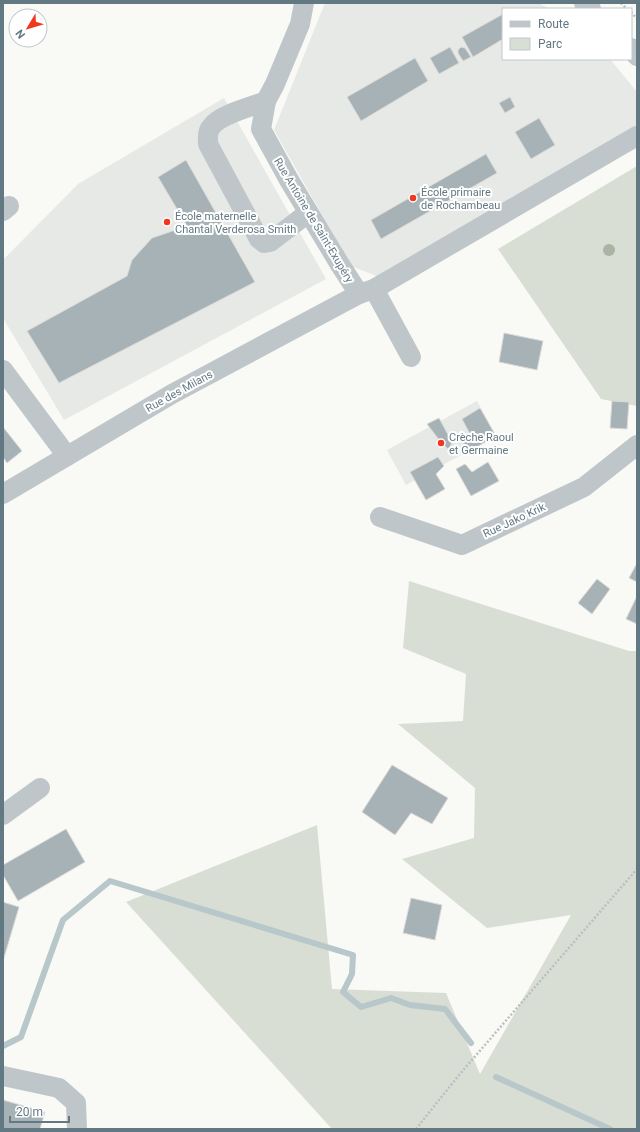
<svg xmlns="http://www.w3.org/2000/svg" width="640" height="1132" font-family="Roboto,sans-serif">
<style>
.built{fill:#e7e9e7}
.green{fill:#d9ded5}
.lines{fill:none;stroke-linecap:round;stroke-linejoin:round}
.stream{stroke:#b7c7ca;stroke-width:6}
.building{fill:#a6b2b6;stroke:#dbdad8}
.path{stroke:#babfc1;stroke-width:2.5;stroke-dasharray:2 2;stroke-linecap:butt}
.minor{stroke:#bfc6c9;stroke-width:20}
.tree{fill:#aab3a4}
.poi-dot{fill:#f0371f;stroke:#fff;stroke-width:1.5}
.labels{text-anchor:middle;stroke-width:4;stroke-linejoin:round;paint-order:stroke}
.poi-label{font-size:11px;fill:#627983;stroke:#fff;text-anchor:start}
.street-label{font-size:11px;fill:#627983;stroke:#fff}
</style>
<rect width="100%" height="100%" fill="#f9f9f6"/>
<g class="built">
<path d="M325 3H538L550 9H503V59H610L637 92V126L379 277 351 266 274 130Z"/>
<path d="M224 98 326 279 64 420 3 318V260L78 184Z"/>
<path d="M477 401 496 436 406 485 387 450Z"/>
</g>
<g class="green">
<path d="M637 166V406L601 399 498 249Z"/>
<path d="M409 581 629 651H637V1129H332L126 902 317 825 332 989 446 993 480 1074 571 915 487 928 402 859 474 838 475 788 398 724 463 721 466 674 403 648Z"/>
</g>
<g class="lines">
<g class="stream">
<path d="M3 1046 21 1037 63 920 110 881 353 955 352 974 343 992 361 1007 391 998 410 1005 445 1009 471 1043"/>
<path d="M496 1077 610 1129"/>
</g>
</g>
<g class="building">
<path d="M503 14V39L473 57 462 37Z"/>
<path d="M450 47 459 63 439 74 430 58Z"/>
<path d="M461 47 465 48 471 57 463 61 458 53V50Z"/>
<path d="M415 58 428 81 361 121 347 97Z"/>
<path d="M510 97 515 107 505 113 499 103Z"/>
<path d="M539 118 555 145 531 159 515 132Z"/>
<path d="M486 154 497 173 381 239 371 220Z"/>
<path d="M186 160 255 282 59 383 27 331 127 276 132 260 152 238 187 226 158 177Z"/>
<path d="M504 333 543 341 537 370 499 362Z"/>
<path d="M612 401 629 402 627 429 610 428Z"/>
<path d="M480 408 496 436 468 452 463 442 470 434 462 419Z"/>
<path d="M439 418 452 442 449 450 440 441 427 424Z"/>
<path d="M3 427 22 451 7 463 3 457Z"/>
<path d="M438 457 444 466 436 474 445 489 426 500 410 472Z"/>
<path d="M488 462 499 481 471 496 456 469 465 464 472 472Z"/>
<path d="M637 563V582L629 578Z"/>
<path d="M597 579 610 589 592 614 578 603Z"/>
<path d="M636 598 637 599V624L626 619Z"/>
<path d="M392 765 448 798 432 824 411 813 395 835 362 812Z"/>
<path d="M66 829 85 862 18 901 3 875V865Z"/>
<path d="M411 898 442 905 435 940 403 933Z"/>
<path d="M3 902 19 907 3 961Z"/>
<path d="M3 1100 45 1112 40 1129H3Z"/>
</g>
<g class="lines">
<g class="path">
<path d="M621 3 627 9"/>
<path d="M631 12 637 19"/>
<path d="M416 1129 459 1075 637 869"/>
</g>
<g class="minor">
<path d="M304 3 300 24 275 84 266 101 261 129 289 180 339 263 359 294"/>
<path d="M584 3 591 9"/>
<path d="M631 48 637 56"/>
<path d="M266 101C251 107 221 114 212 126 207 131 208 137 208 144L259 239 264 243 270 242 308 213"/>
<path d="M3 211 9 206"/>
<path d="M374 289 411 357"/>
<path d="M3 370 67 456"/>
<path d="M3 494 172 394 359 294 374 289 637 136"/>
<path d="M380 517 462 545 584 487 637 445"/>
<path d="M3 815 40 788"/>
<path d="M3 1076 59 1088 76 1103 77 1129"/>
</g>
</g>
<circle class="tree" cx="609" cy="250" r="6"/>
<g class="poi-dot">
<circle cx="413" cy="198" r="4"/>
<circle cx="167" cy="222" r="4"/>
<circle cx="441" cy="443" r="4"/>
</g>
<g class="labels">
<g class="poi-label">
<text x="421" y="196">École primaire<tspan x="421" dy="13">de Rochambeau</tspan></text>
<text x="175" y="220">École maternelle<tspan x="175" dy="13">Chantal Verderosa Smith</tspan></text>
<text x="449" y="441">Crèche Raoul<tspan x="449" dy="13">et Germaine</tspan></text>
</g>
<g class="street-label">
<text transform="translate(314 220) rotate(59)" y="4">Rue Antoine de Saint-Exupéry</text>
<text transform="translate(179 391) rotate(-29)" y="4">Rue des Milans</text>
<text transform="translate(514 520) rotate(-25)" y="4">Rue Jako Krik</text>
</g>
</g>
<rect width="640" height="1132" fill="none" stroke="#627983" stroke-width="8"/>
<rect x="502" y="8" width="130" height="52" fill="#ffffff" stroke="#c0c9cd"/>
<rect x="510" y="21" width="20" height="6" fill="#bfc6c9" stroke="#c0c9cd"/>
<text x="538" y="28" font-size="12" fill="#627983">Route</text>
<rect x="510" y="38" width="20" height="12" fill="#d9ded5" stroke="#c0c9cd"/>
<text x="538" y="48" font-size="12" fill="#627983">Parc</text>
<g transform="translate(28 28) rotate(232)"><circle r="19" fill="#ffffff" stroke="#c0c9cd"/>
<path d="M0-3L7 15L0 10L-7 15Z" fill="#f0371f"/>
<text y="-6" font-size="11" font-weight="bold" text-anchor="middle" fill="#627983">N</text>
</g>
<path d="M10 1116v6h59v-6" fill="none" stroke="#627983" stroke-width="2"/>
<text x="16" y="1116" font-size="12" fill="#627983" stroke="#ffffff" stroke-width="3" paint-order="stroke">20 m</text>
</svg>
